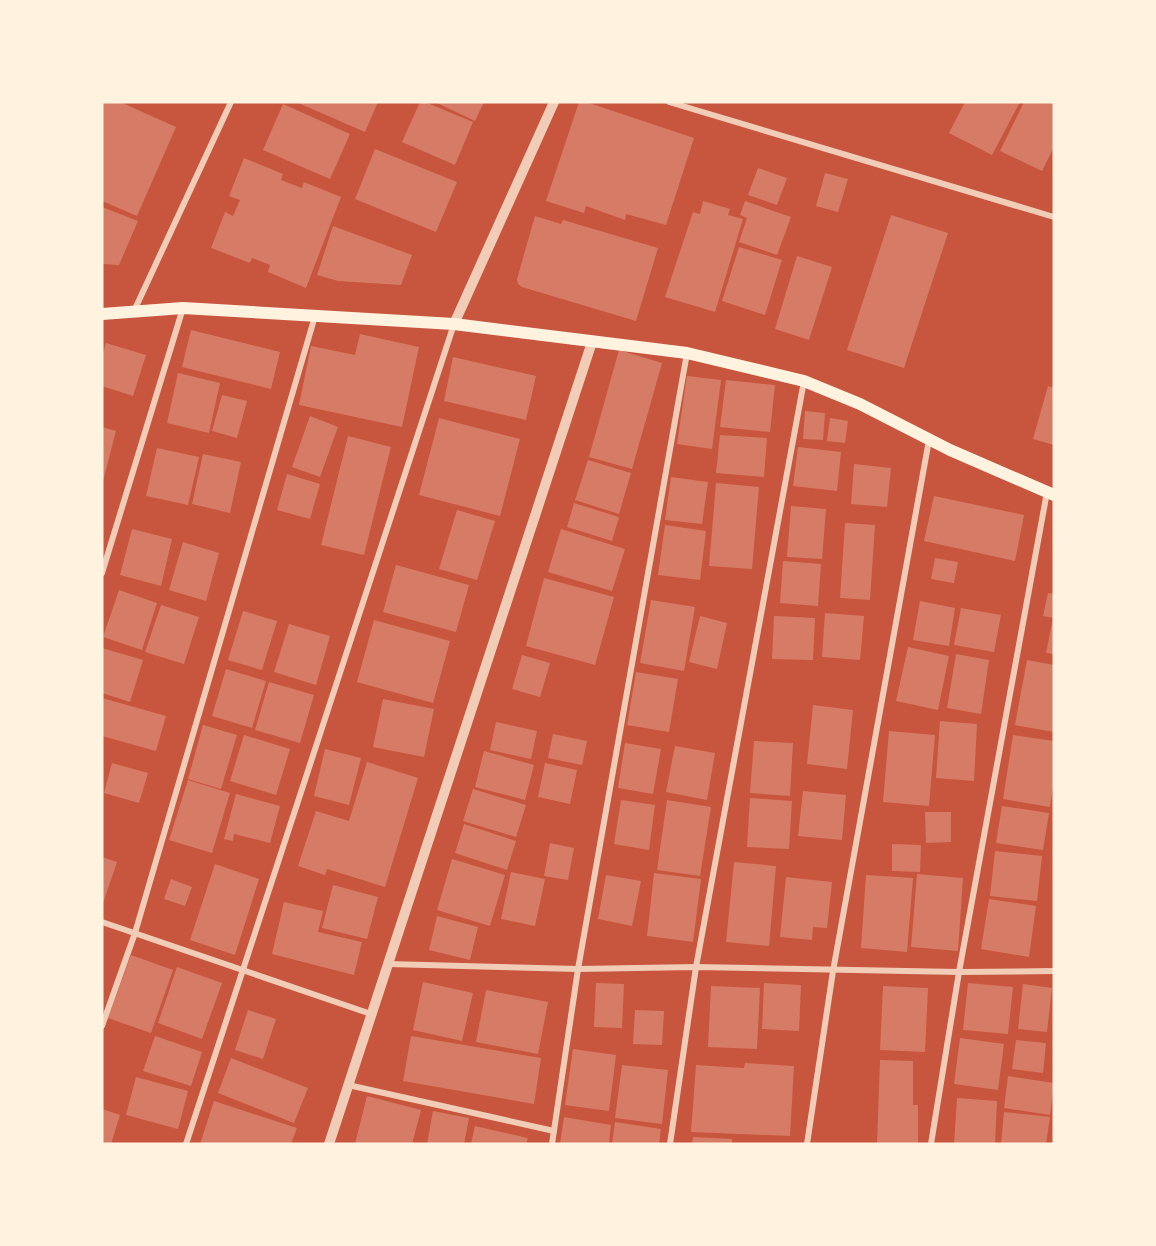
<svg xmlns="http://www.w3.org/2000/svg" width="1156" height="1246" font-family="'Fira Sans Condensed',sans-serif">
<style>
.building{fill:#d67c66}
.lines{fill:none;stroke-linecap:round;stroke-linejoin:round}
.minor{stroke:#f1ccb7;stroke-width:6}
.tertiary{stroke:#f1ccb7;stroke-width:10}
.secondary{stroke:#fff3e0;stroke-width:12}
</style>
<rect width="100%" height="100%" fill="#c8553d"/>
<g class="building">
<path d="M102 102H120L176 127 137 216 102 201Z"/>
<path d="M296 102H378L365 132Z"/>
<path d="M420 102H425L473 122 455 165 402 142Z"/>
<path d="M435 102H484L475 121Z"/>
<path d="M579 102H586L694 138 666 225 626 214 625 220 586 206 584 213 546 201Z"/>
<path d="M965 102H1020L992 155 949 133Z"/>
<path d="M1024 102H1054V147L1042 171 1000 151Z"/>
<path d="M283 104 350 134 330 179 263 150Z"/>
<path d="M375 149 457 182 436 232 355 199Z"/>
<path d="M244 158 283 174 281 180 302 188 304 182 341 197 306 288 268 272 270 265 252 258 250 263 211 248 225 212 233 216 240 200 229 196Z"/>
<path d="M758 168 787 178 777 205 748 195Z"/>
<path d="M825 173 848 179 838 212 816 206Z"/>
<path d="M703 201 730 209 728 215 743 219 715 312 665 297 693 212 700 214Z"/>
<path d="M745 201 791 217 777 255 739 242 747 218 740 215Z"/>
<path d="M102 207 138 221 119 265 102 264Z"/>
<path d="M891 215 948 233 904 368 847 350Z"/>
<path d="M535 216 561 224 563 220 658 248 636 321 522 287 518 284 517 279Z"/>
<path d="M333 226 412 255 401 285 338 281 317 275Z"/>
<path d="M739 247 782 260 765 315 722 301Z"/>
<path d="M797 256 832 267 809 340 775 329Z"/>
<path d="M191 330 280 352 271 389 182 367Z"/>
<path d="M360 334 419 347 402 427 299 405 311 346 355 355Z"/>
<path d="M106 343 146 355 133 396 102 386V357Z"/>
<path d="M619 350 662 363 632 469 589 457Z"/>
<path d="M453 357 536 376 526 420 444 401Z"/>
<path d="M178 373 220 383 209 433 167 423Z"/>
<path d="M687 376 721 380 712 449 677 444Z"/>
<path d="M726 380 775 385 770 432 720 427Z"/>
<path d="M1048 386 1054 388V445L1033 439Z"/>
<path d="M222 395 247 401 237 438 212 431Z"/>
<path d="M805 411 825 413 823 440 803 439Z"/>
<path d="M310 416 338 427 320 477 292 467Z"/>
<path d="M439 418 520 439 500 516 419 495Z"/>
<path d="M830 418 848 421 845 443 827 441Z"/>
<path d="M102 427 116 431 103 481H102Z"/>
<path d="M720 435 767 438 764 477 716 473Z"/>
<path d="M348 436 391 447 364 555 321 545Z"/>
<path d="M798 447 841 452 837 491 793 486Z"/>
<path d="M157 448 199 457 188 505 146 496Z"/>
<path d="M203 454 241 462 230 513 192 504Z"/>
<path d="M588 460 631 473 619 514 575 500Z"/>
<path d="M854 464 891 468 887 507 851 504Z"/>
<path d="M287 474 320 484 310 519 277 510Z"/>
<path d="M671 477 708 482 702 524 665 520Z"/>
<path d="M716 483 759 487 752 569 709 566Z"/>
<path d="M934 496 1024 515 1015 561 924 541Z"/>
<path d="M574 503 619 517 612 541 567 527Z"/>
<path d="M791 506 826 509 822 559 787 557Z"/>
<path d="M457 510 495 521 477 580 439 569Z"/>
<path d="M845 523 875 525 870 600 840 598Z"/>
<path d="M665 525 706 531 700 580 658 575Z"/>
<path d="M132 529 172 539 161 586 120 575Z"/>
<path d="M561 529 625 549 612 591 548 572Z"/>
<path d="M183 542 219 553 206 601 169 590Z"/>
<path d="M935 558 958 562 954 583 931 579Z"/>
<path d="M783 561 821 564 818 606 780 603Z"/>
<path d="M396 565 469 585 456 632 383 612Z"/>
<path d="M544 578 614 597 595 665 526 646Z"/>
<path d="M119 590 157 603 142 650 103 637Z"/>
<path d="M1048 593 1054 594V618L1043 616Z"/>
<path d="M651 600 695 607 684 671 640 663Z"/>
<path d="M920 601 955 608 949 646 913 640Z"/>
<path d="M161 605 199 617 184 664 145 652Z"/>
<path d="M961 608 1001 615 994 652 954 645Z"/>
<path d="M243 611 277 621 262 670 228 660Z"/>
<path d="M825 613 864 616 860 660 822 657Z"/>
<path d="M700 616 727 623 717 669 689 662Z"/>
<path d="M774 616 815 618 813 660 772 659Z"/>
<path d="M1053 618H1054V654L1046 653Z"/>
<path d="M374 620 450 641 433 703 357 682Z"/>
<path d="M289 624 330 636 316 685 274 672Z"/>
<path d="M908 647 949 656 938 710 896 701Z"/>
<path d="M102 648 143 660 130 702 102 693Z"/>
<path d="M956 654 989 660 981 714 947 708Z"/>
<path d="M522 655 550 663 540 697 512 689Z"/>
<path d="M1027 660 1054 665V732L1015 725Z"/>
<path d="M226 669 266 681 252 728 212 716Z"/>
<path d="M636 672 678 679 669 732 627 725Z"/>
<path d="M269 682 314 695 300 743 255 730Z"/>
<path d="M102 698 166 716 156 751 102 736Z"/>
<path d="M383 699 434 709 424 757 373 747Z"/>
<path d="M813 705 853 710 847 769 807 764Z"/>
<path d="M940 721 977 724 974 781 936 778Z"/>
<path d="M496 722 537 731 531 759 490 750Z"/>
<path d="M203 725 237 735 221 789 188 779Z"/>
<path d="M889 731 935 735 929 806 883 802Z"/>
<path d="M553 734 587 741 582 765 548 758Z"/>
<path d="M244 735 290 749 276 795 230 781Z"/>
<path d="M1013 735 1054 741V779L1050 807 1003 799Z"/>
<path d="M754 741 793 743 790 796 750 793Z"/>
<path d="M625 743 661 749 653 794 618 788Z"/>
<path d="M675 746 715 753 707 800 666 792Z"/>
<path d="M325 749 361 758 349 805 314 796Z"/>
<path d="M484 751 534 765 525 800 475 787Z"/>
<path d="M367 762 418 778 385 887 327 869 325 875 298 866 316 811 349 821Z"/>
<path d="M112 763 148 773 139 803 104 793Z"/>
<path d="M545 763 577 770 570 804 538 797Z"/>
<path d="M188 780 230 793 212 853 169 840Z"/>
<path d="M473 789 526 805 516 837 463 821Z"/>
<path d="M803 791 846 795 842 840 798 836Z"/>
<path d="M236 794 280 806 270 843 234 834 233 841 224 839Z"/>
<path d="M750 798 792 801 789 849 747 847Z"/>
<path d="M621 800 655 805 649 850 614 844Z"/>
<path d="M667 800 711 807 700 876 657 870Z"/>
<path d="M1002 806 1049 813 1043 850 996 843Z"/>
<path d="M925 812H951V842L926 843Z"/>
<path d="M464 824 516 841 507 870 455 853Z"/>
<path d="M550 843 574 848 568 880 544 876Z"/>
<path d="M892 844 921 845 920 872 892 871Z"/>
<path d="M995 851 1042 856 1037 901 990 896Z"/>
<path d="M102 857 117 862 102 906Z"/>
<path d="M452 859 505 875 490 926 437 910Z"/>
<path d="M734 862 776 866 769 946 726 942Z"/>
<path d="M215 864 259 879 235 955 190 940Z"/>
<path d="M511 872 545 879 535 926 501 919Z"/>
<path d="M654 873 701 879 693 942 647 936Z"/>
<path d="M917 874 963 878 958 951 911 947Z"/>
<path d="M606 875 641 881 632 926 598 919Z"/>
<path d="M866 875 913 878 907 952 861 948Z"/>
<path d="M786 877 832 882 827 928 813 927 812 940 780 937Z"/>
<path d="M171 879 192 887 185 906 164 899Z"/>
<path d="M333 885 378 897 367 939 322 928Z"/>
<path d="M989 899 1036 906 1029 957 981 949Z"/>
<path d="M284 902 323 911 318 932 362 942 354 975 272 954Z"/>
<path d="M437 916 478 927 470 960 429 950Z"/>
<path d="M131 955 173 970 151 1033 108 1018Z"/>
<path d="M177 967 222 983 202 1039 158 1023Z"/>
<path d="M423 982 473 993 462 1041 413 1030Z"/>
<path d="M596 983 624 984 622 1028 594 1027Z"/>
<path d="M764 983 801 985 799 1031 762 1029Z"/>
<path d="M968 983 1013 987 1008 1034 963 1030Z"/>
<path d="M1023 984 1052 988 1047 1032 1018 1029Z"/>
<path d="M711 986 760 988 757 1049 708 1047Z"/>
<path d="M883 986 928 988 925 1052 880 1050Z"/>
<path d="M486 990 548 1002 538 1054 476 1042Z"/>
<path d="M248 1010 276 1019 263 1059 235 1050Z"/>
<path d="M635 1010 664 1011 662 1045 633 1044Z"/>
<path d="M155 1036 202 1052 191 1086 143 1071Z"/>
<path d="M411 1036 541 1058 534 1104 403 1081Z"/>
<path d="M960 1038 1004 1044 998 1090 954 1084Z"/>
<path d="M1016 1040 1046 1043 1043 1073 1012 1069Z"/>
<path d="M573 1049 616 1055 609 1111 565 1105Z"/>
<path d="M231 1058 308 1088 294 1123 218 1093Z"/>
<path d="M880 1060 913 1061V1105H918V1144H877Z"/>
<path d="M745 1063 794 1066 790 1136 691 1132 696 1065 744 1068Z"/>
<path d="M622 1065 668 1070 662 1124 615 1118Z"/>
<path d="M1008 1076 1054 1083 1050 1115 1004 1108Z"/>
<path d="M136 1077 188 1091 178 1129 126 1115Z"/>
<path d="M367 1096 421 1110 412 1144H355Z"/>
<path d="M957 1098 997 1101 995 1144H954Z"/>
<path d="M214 1101 297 1128 291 1144H200Z"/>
<path d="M102 1109 120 1115 111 1144H102Z"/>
<path d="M433 1111 469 1118 464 1144H427Z"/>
<path d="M1004 1112 1050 1117 1046 1144H1001Z"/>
<path d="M564 1117 611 1125 609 1144H560Z"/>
<path d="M615 1122 661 1129 659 1144H612Z"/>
<path d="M475 1126 528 1138 526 1144H471Z"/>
<path d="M693 1137 732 1139V1144H692Z"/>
</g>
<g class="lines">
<g class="minor">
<path d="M669 102 1054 217"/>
<path d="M134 311 231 102"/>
<path d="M102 573 183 308"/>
<path d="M102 922 371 1014"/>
<path d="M388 964 578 969 696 967 959 972 1054 971"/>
<path d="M102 1026 135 933 315 316"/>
<path d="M348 1085 554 1131"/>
<path d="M186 1144 454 324"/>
<path d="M552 1144 578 969 687 353"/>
<path d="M670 1144 696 967 804 381"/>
<path d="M807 1144 833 971 929 440"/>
<path d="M931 1144 959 972 1047 492"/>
</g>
<g class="tertiary">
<path d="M454 324 554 102"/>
<path d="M329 1144 592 342"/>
</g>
<path class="secondary" d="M102 314 183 308 454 324 687 353 804 381 860 404 950 450 1054 495"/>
</g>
<rect width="1156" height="1246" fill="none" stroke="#fff3e0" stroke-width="207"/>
</svg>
